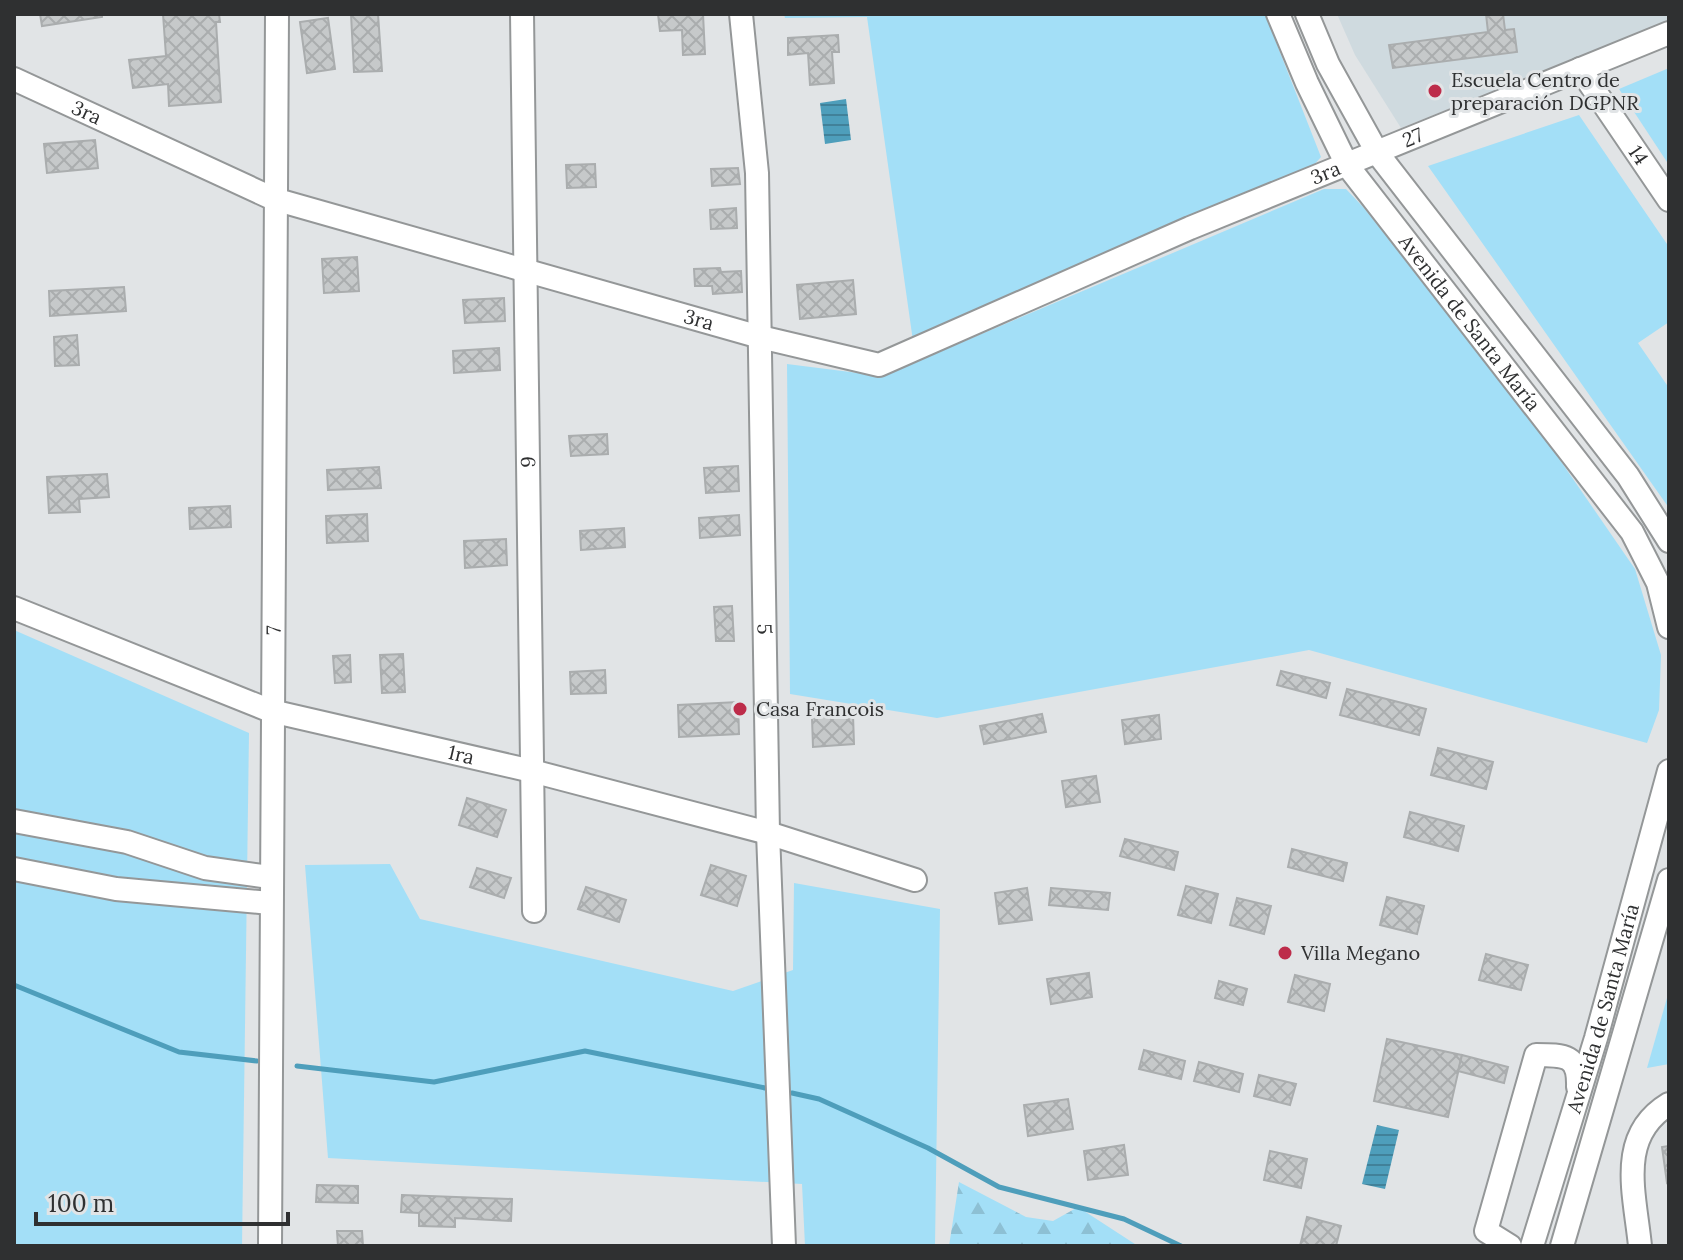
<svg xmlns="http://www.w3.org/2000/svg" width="1683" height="1260" font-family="Lora,serif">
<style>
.built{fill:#cfdadf}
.grass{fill:#a3dff7}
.forest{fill:url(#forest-firs)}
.water{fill:url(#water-rules)}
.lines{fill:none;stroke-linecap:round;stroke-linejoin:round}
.stream{stroke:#4e9ebb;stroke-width:5}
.building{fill:url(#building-cross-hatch);stroke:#aaadae;stroke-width:2}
.minor-casing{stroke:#949798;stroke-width:26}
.minor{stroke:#fff;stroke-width:22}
.poi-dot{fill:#bd2c4a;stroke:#e1e4e6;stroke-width:3}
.labels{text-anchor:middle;stroke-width:6;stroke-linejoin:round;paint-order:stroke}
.poi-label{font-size:20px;fill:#2f3031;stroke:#e1e4e6;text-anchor:start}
.street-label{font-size:20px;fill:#2f3031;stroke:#e1e4e6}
</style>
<defs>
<pattern id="forest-firs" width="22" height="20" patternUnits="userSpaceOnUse" patternTransform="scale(2)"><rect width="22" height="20" fill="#a3dff7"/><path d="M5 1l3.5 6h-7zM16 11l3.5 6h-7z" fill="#8dc0d4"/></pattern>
<pattern id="water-rules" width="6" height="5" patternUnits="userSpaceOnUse" patternTransform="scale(2)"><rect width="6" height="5" fill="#4e9ebb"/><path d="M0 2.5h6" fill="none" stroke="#418199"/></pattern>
<pattern id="building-cross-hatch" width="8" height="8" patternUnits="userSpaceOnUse" patternTransform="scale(2)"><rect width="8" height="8" fill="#c6c9ca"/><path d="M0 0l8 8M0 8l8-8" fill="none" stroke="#aaadae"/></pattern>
</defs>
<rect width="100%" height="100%" fill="#e1e4e6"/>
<path class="built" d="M1337 14H1669V21L1401 128 1355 55Z"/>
<g class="grass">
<path d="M784 14H1265L1321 157 1312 167 913 341 867 17 785 18Z"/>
<path d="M1669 68V165L1619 89Z"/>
<path d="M1579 115 1669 247V322L1638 343 1669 388V508L1428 166Z"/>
<path d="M1324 189H1346L1364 208 1540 431 1635 569 1661 655 1659 710 1647 743 1309 650 937 718 790 694 787 364 882 376Z"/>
<path d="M14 630 249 733 242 1246H14Z"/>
<path d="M390 864 420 919 733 991 793 970 794 883 940 909 935 1246H805L802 1184 328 1158 305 865Z"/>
<path d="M1669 991V1064L1647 1068Z"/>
</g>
<path class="forest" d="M959 1182 1026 1217 1053 1221 1078 1207 1138 1246H949Z"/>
<g class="water">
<path d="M846 99 851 140 825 144 820 103Z"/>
<path d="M1377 1125 1399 1130 1385 1189 1362 1184Z"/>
</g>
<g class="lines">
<g class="stream">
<path d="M14 985 179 1052 257 1061"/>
<path d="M297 1066 434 1082 585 1051 765 1088"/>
<path d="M792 1093 819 1099 928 1148 999 1187 1124 1219 1181 1246"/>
</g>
</g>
<g class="building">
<path d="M40 14H102V17L42 26Z"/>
<path d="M163 14H219L220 22H216L221 102 169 106 168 84 133 88 129 60 166 56Z"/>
<path d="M351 14H378L382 71 354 72Z"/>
<path d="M658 14H703L705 54 683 55 682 30 660 31Z"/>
<path d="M1486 14H1503L1505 30 1514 29 1517 52 1393 68 1389 45 1488 32Z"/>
<path d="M328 18 335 69 307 73 300 22Z"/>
<path d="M838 35 839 52H832L834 83 810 85 808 53 788 55V38Z"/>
<path d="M95 140 98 168 47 173 44 144Z"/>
<path d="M595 164 596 187 567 188 566 165Z"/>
<path d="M738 168 740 184 712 186 711 169Z"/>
<path d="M736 208 737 228 711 229 710 210Z"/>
<path d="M357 257 359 291 324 293 322 259Z"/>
<path d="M720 268 721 272 741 271 742 292 713 294 712 286H695L694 269Z"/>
<path d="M853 280 856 314 800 319 797 285Z"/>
<path d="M124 287 126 311 50 316 49 291Z"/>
<path d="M504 298 505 321 465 323 463 300Z"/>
<path d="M77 335 79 365 55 366 54 337Z"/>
<path d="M499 348 500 370 454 373 453 351Z"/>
<path d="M607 434 608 454 571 456 569 436Z"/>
<path d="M738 466 739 491 706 493 704 468Z"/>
<path d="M379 467 381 488 328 490 327 470Z"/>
<path d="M107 474 109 497 79 499 80 512 49 513 47 477Z"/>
<path d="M230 506 231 527 190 529 189 508Z"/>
<path d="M367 514 368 541 327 543 326 516Z"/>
<path d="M739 515 740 535 700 538 699 518Z"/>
<path d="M624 528 625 547 581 550 580 531Z"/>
<path d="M506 539 507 565 465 568 464 541Z"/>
<path d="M732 606 734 641H716L714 607Z"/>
<path d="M403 654 405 692 382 693 380 655Z"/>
<path d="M350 655 351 682 335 683 333 656Z"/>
<path d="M605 670 606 693 571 694 570 672Z"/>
<path d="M1281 671 1330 683 1326 698 1277 685Z"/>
<path d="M1347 689 1426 709 1419 735 1340 715Z"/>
<path d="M738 702 739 734 679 737 678 705Z"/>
<path d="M1042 714 1046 732 984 744 980 726Z"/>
<path d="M853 715 854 744 813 747 812 718Z"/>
<path d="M1159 715 1161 739 1125 744 1122 720Z"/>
<path d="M1438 748 1493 762 1486 789 1431 775Z"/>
<path d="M1096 776 1100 802 1066 807 1062 781Z"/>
<path d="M467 798 506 810 497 837 459 825Z"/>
<path d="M1410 812 1464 826 1458 851 1404 837Z"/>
<path d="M1125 839 1178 852 1174 870 1120 856Z"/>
<path d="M1292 849 1347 863 1343 881 1288 867Z"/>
<path d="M711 865 746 876 737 906 701 895Z"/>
<path d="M477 868 511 878 504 898 470 887Z"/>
<path d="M1186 886 1218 894 1211 923 1178 915Z"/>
<path d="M586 887 626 900 619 922 578 909Z"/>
<path d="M1027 888 1032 920 999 924 995 893Z"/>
<path d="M1051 888 1110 893 1108 910 1049 905Z"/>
<path d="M1387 897 1424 906 1417 934 1380 925Z"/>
<path d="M1237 898 1271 906 1264 934 1230 925Z"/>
<path d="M1486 954 1528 965 1521 990 1479 980Z"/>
<path d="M1089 973 1092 997 1051 1004 1047 979Z"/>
<path d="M1295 975 1330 984 1324 1011 1288 1002Z"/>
<path d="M1219 981 1247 989 1243 1005 1215 998Z"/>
<path d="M1387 1039 1462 1055 1448 1117 1374 1101Z"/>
<path d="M1144 1050 1185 1061 1181 1079 1139 1069Z"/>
<path d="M1462 1055 1508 1067 1504 1083 1458 1071Z"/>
<path d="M1199 1062 1243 1074 1239 1092 1194 1081Z"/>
<path d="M1259 1075 1296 1084 1290 1105 1254 1096Z"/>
<path d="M1068 1099 1073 1129 1028 1136 1024 1105Z"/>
<path d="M1124 1145 1128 1175 1088 1180 1084 1151Z"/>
<path d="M1669 1146V1182L1667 1183 1662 1147Z"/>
<path d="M1270 1151 1307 1159 1301 1188 1264 1180Z"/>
<path d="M317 1185 358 1186V1203L316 1202Z"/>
<path d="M402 1195 512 1199 511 1221 455 1218V1227L419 1226V1213L401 1212Z"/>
<path d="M1307 1217 1341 1226 1336 1246H1300Z"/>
<path d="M337 1231H362L363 1246H338Z"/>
</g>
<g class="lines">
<g class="minor-casing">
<g id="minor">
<path id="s1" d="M522 14 534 911"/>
<path id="s2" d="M741 14 757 173 768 833 784 1246"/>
<path id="s3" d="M1278 14 1307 83 1347 165 1632 532 1658 583 1669 627"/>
<path d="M1307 14 1328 64 1378 154 1628 476 1669 541"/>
<path id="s4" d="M1580 69 1669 200"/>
<path id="s5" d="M14 79 274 199 760 337 879 365 1190 228 1669 33"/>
<path id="s6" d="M14 608 271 711 532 771 768 833 915 880"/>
<path d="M14 821 127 842 205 868 270 877"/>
<path d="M14 869 116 889 270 903"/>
<path id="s7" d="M270 1246 277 14"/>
<path d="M1510 1246 1486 1231 1536 1055C1565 1055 1579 1055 1578 1087"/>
<path id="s8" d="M1532 1246 1596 1038 1669 771"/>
<path d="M1562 1246 1669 880"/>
<path d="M1640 1246C1635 1194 1616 1136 1669 1104"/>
</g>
</g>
<use href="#minor" class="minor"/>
</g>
<g class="poi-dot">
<circle cx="1435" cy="91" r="8"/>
<circle cx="740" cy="709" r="8"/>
<circle cx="1285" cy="953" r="8"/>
</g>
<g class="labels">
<g class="poi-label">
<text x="1451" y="87">Escuela Centro de<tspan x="1451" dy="23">preparación DGPNR</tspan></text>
<text x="756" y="716">Casa Francois</text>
<text x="1301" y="960">Villa Megano</text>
</g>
<g class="street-label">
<text dy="7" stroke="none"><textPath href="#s5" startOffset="80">3ra</textPath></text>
<text dy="7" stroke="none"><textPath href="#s5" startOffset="1494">27</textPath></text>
<text dy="7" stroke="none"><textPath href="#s4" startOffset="104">14</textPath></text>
<text dy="7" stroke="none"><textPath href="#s5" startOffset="1400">3ra</textPath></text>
<text dy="7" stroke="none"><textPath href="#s5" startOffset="728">3ra</textPath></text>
<text dy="7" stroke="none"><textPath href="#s3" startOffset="366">Avenida de Santa María</textPath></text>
<text dy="7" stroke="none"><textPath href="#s1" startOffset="448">6</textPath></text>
<text dy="7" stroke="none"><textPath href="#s7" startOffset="616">7</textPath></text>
<text dy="7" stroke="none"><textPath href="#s2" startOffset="616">5</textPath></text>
<text dy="7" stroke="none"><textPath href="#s6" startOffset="472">1ra</textPath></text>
<text dy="7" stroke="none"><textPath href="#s8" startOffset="248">Avenida de Santa María</textPath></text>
</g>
</g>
<rect width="1683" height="1260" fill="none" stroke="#2f3031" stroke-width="32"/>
<path d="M36 1212v12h252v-12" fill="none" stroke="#2f3031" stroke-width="4"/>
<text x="48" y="1212" font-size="24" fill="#2f3031" stroke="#e1e4e6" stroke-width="6" paint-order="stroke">100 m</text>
</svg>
